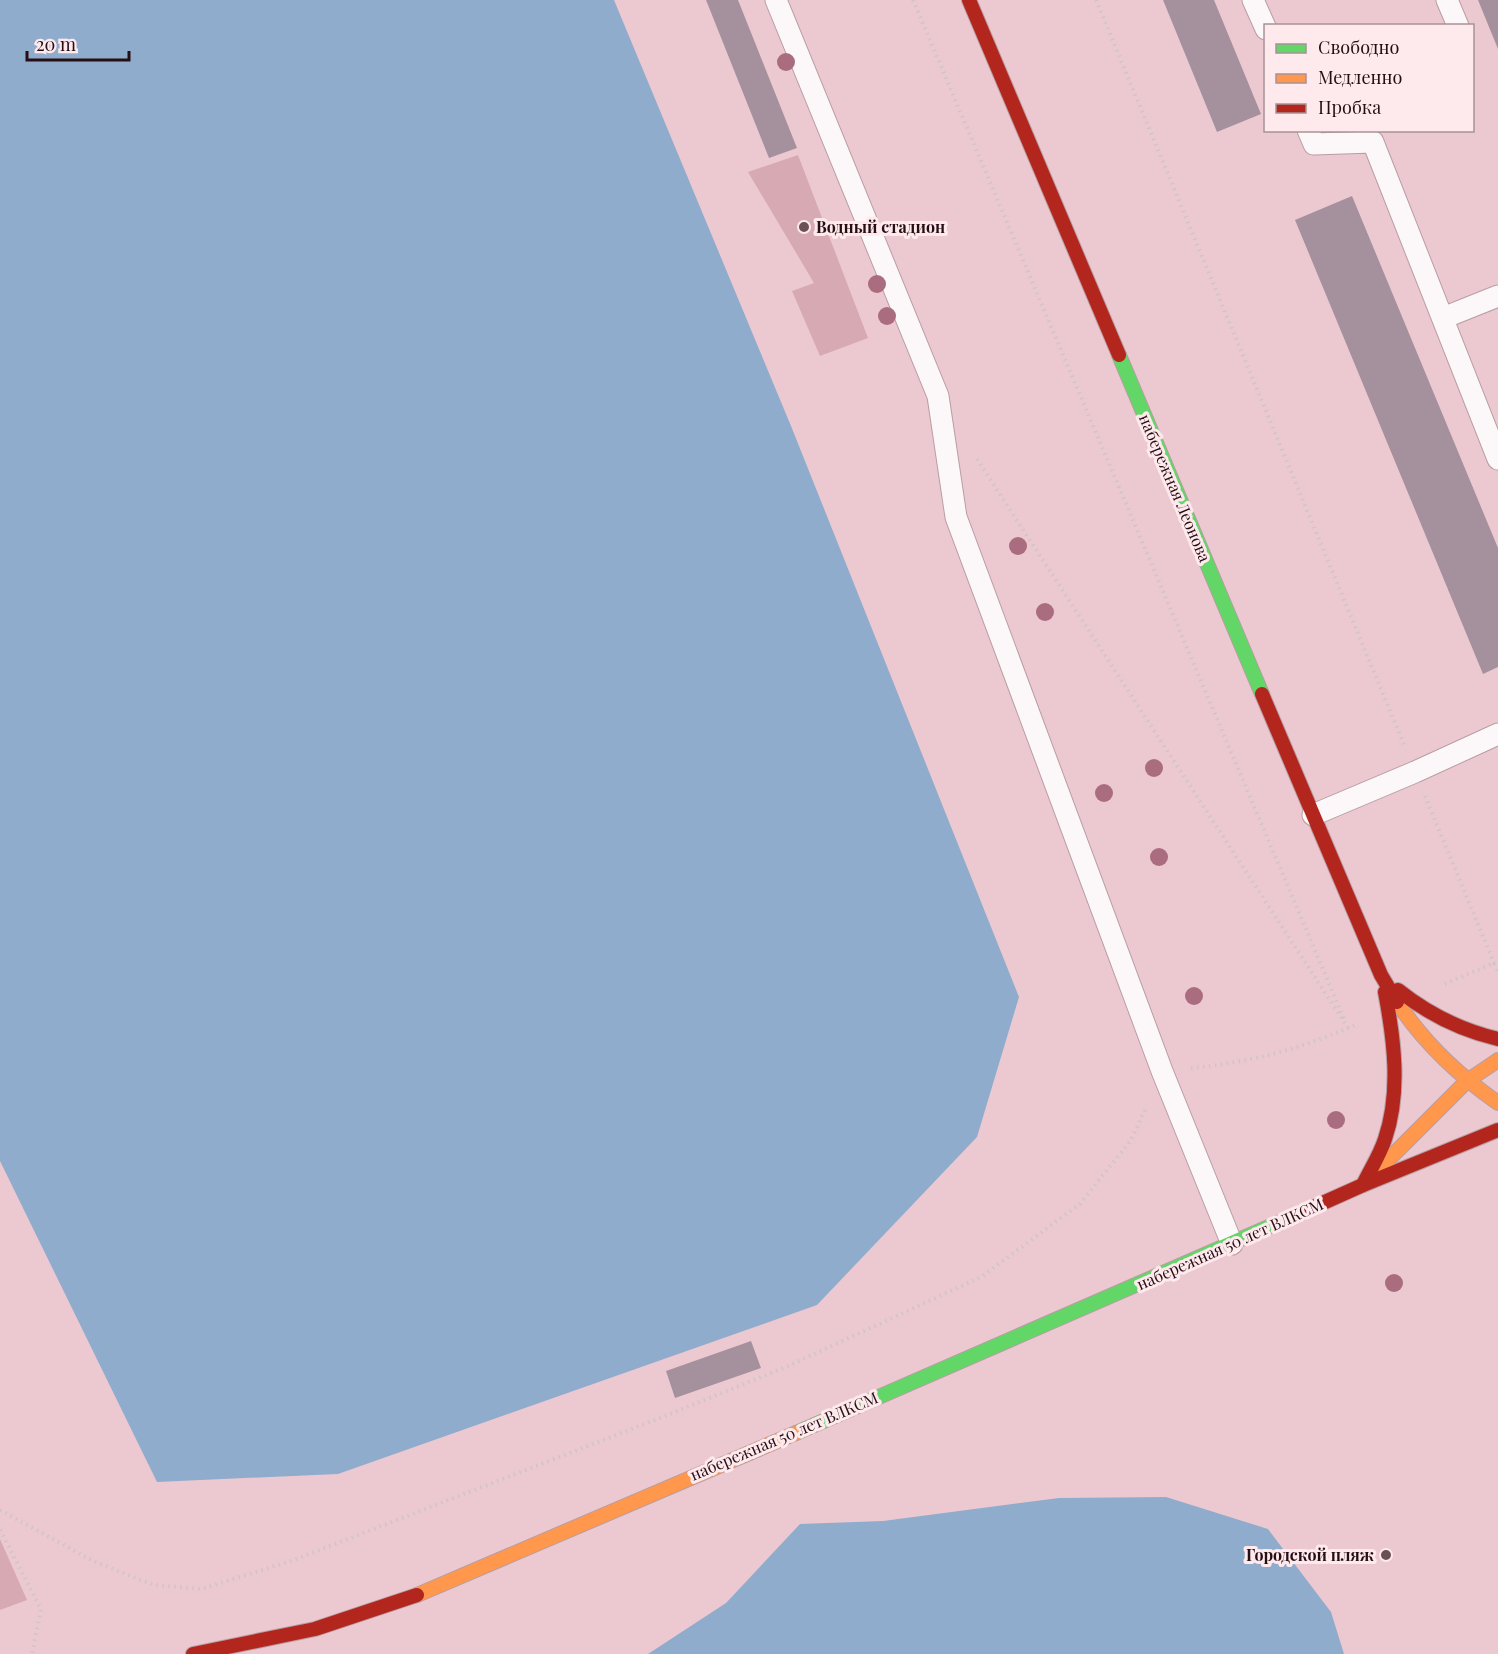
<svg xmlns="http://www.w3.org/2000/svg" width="1498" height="1654" font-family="'Playfair Display',serif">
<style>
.green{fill:#d7aab3}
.water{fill:#90accd}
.building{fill:#a4919d}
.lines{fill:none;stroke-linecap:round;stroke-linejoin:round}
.lane-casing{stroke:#b89ea3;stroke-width:23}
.fast-casing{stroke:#b89ea3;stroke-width:16}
.slow-casing{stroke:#b89ea3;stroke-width:16}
.jam-casing{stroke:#b89ea3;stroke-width:16}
.path{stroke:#cfc5c7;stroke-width:4;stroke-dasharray:1.5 4.5;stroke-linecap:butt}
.lane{stroke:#fcf7f8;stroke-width:21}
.fast{stroke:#63d668;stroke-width:14}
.slow{stroke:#ff974d;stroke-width:14}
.jam{stroke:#b3261e;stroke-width:14}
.tree{fill:#aa6d7f}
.poi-dot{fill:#6b5056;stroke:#fee9ed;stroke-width:2}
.labels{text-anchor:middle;stroke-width:6;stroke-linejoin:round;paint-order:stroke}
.poi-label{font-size:16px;font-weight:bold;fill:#250f15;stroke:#fee9ed;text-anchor:start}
.street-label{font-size:16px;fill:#250f15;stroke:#fee9ed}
</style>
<rect width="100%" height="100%" fill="#ecc9d0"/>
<g class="green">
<path d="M798 155 868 338 820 356 792 291 814 283 748 172Z"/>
<path d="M0 1539 27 1600 0 1610Z"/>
</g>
<g class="water">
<path d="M0 0H614L791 426 1019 997 977 1137 817 1305 338 1474 157 1482 0 1161Z"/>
<path d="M1166 1497 1268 1529 1331 1612 1344 1654H648L726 1603 800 1524 883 1521 1059 1498Z"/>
</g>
<g class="building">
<path d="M706 0H738L797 148 769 158Z"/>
<path d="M1163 0H1214L1261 114 1217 132Z"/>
<path d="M1478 0H1498V49Z"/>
<path d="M1352 196 1498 548V667L1483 674 1295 220Z"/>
<path d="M751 1341 761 1368 675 1398 666 1371Z"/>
</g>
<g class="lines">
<g class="lane-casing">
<g id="lane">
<path d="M776 0 938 396 956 517 1162 1071 1232 1244"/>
<path d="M1253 0 1266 29"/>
<path d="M1447 0 1458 26"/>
<path d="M1308 130 1314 144 1373 142 1498 459"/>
<path d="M1443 318 1498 296"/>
<path d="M1313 815 1415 772 1498 734"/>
</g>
</g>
<g class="fast-casing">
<g id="fast">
<path d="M1119 355 1262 694"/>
<path d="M796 1433 1296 1215"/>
</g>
</g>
<g class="slow-casing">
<g id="slow">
<path d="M1397 1002C1424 1043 1458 1075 1498 1103"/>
<path d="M1377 1171 1467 1081 1498 1060"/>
<path d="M417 1595 796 1433"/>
</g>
</g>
<g class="jam-casing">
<g id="jam">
<path d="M969 0 1119 355"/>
<path d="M1262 694 1381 975 1397 1002"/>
<path d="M1398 990C1428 1014 1460 1030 1498 1039"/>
<path d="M1363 1185C1370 1170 1380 1155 1385 1139 1401 1092 1394 1039 1385 992"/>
<path d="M1296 1215 1363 1185 1498 1130"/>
<path d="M193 1654 315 1629 417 1595"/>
</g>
</g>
<g class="path">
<path d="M913 0 1344 1019"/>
<path d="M1096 0 1405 747"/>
<path d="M977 459 1348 1028"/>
<path d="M1425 796 1494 963 1498 962"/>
<path d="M1445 984 1494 963 1498 972"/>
<path d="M1191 1068C1249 1063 1304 1048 1357 1024"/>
<path d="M0 1510 93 1561 154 1585 201 1589 291 1561 655 1420 786 1367 981 1277 1080 1204 1131 1140 1147 1106"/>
<path d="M0 1530 41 1609 32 1654"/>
</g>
<use href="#lane" class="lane"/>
<use href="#fast" class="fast"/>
<use href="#slow" class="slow"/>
<use href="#jam" class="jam"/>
</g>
<g class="tree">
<circle cx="786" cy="62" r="9"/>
<circle cx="877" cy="284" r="9"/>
<circle cx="887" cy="316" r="9"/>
<circle cx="1018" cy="546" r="9"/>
<circle cx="1045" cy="612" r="9"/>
<circle cx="1154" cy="768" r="9"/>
<circle cx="1104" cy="793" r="9"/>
<circle cx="1159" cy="857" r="9"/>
<circle cx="1194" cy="996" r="9"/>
<circle cx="1336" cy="1120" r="9"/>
<circle cx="1394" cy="1283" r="9"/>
</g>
<g class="poi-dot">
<circle cx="804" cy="227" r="6"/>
<circle cx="1386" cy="1555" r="6"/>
</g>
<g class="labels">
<g class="poi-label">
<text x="816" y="233">Водный стадион</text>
<text x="1374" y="1561" text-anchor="end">Городской пляж</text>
</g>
<g class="street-label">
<text transform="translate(1175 488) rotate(67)" y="6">набережная Леонова</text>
<text transform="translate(1230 1244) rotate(-24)" y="6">набережная 50 лет ВЛКСМ</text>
<text transform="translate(784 1436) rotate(-23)" y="6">набережная 50 лет ВЛКСМ</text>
</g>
</g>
<rect x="1264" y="24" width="210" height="108" fill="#fee9ed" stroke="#a79297" stroke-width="1.5"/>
<rect x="1276" y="44" width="30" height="9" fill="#63d668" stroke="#a79297" stroke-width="1.5"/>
<text x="1318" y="54" font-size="18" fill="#250f15">Свободно</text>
<rect x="1276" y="74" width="30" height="9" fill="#ff974d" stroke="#a79297" stroke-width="1.5"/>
<text x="1318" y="84" font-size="18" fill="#250f15">Медленно</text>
<rect x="1276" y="104" width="30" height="9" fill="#b3261e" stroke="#a79297" stroke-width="1.5"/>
<text x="1318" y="114" font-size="18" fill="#250f15">Пробка</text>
<path d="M27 51v9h102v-9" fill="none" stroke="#250f15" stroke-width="3"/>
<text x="36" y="51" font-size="18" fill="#250f15" stroke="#fee9ed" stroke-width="4.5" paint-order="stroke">20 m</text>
</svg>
